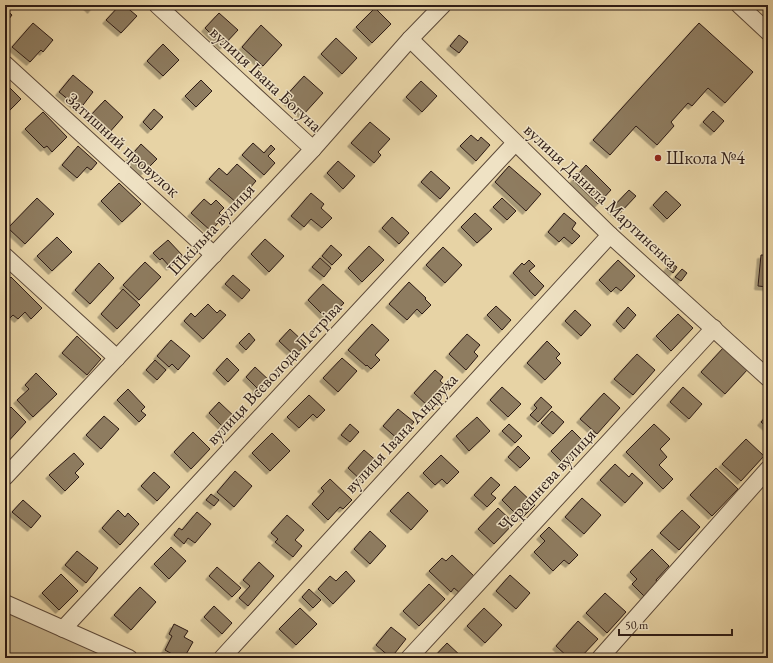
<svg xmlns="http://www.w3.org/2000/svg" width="773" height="663" font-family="'EB Garamond',serif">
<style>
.green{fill:#c7b48d;stroke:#7a6851}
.building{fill:#8e7b60;stroke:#2d1b15;filter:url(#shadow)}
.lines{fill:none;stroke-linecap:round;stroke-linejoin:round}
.minor-casing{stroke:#5c4939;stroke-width:18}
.minor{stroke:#efe2c4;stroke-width:16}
.poi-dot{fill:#8f2418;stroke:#efe2c4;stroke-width:1.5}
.labels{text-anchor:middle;stroke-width:3;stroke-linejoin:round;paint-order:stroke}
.street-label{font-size:18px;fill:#2d1b15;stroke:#efe2c4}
.poi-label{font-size:18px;fill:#2d1b15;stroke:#efe2c4;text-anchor:start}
</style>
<defs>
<filter id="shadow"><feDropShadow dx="-3.5" dy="3.5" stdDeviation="0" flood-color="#0004"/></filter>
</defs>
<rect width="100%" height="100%" fill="#e7d3a5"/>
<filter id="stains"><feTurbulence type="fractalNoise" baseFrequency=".005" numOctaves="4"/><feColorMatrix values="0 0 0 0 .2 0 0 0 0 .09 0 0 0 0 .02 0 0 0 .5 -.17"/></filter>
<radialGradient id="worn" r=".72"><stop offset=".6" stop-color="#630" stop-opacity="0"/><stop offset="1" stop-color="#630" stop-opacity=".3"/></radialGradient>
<path class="green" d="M5 606 128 658H5Z"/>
<g class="building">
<path d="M86 5H95L91 10Z"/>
<path d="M120 5H124L137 16 121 33 106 20Z"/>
<path d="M375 8 391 24 372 43 356 27Z"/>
<path d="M5 9 12 15 5 24Z"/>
<path d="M219 13 238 30 223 46 205 28Z"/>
<path d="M33 23 53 40 43 52 41 50 30 62 12 47Z"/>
<path d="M699 23 753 72 725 103 708 88 692 106 688 103 671 122 674 126 657 145 636 126 610 155 593 140Z"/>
<path d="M261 25 282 45 263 66 242 47Z"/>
<path d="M459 35 468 42 459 53 450 46Z"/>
<path d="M336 38 357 58 342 74 321 54Z"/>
<path d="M163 44 179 60 163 76 147 61Z"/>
<path d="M73 75 93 92 80 109 59 92Z"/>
<path d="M304 76 323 93 303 115 284 98Z"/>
<path d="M201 80 212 91 196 107 185 96Z"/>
<path d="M421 81 437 96 422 112 406 97Z"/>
<path d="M5 83 21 99 5 115Z"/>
<path d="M105 100 123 117 108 134 89 117Z"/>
<path d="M154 109 163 117 151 130 143 122Z"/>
<path d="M713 111 724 121 714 132 703 122Z"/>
<path d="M43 112 67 137 52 152 47 146 44 148 25 129Z"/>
<path d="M370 122 390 139 378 152 381 155 374 163 351 143Z"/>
<path d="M471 135 478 141 481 137 490 145 476 161 460 146Z"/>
<path d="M253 143 264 153 271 145 275 149 268 156 275 163 264 175 242 155Z"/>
<path d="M141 144 157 159 144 172 129 158Z"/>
<path d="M78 146 97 163 91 170 87 167 77 178 62 165Z"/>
<path d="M338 161 355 176 343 189 327 173Z"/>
<path d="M237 164 256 181 237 203 209 179 219 168 227 175Z"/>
<path d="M586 165 611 190 598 204 573 180Z"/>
<path d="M509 166 541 194 526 211 495 182Z"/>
<path d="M431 171 450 188 440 199 421 182Z"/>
<path d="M119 183 141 204 122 222 101 201Z"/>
<path d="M629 190 636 196 618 215 611 209Z"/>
<path d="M666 191 681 205 667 219 653 205Z"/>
<path d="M311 193 324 204 321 208 332 218 322 228 311 219 304 227 291 216Z"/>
<path d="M37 198 54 214 25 244 8 228Z"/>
<path d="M502 198 516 211 507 220 493 207Z"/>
<path d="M204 199 211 205 216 200 224 208 219 213 223 217 211 231 191 213Z"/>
<path d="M475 213 492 229 477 243 461 227Z"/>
<path d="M564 213 576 223 572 229 580 236 572 244 564 237 559 242 548 232Z"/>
<path d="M392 217 409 233 399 244 382 228Z"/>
<path d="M57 237 72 252 52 271 37 256Z"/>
<path d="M265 239 284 256 269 272 251 254Z"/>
<path d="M168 240 183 256 170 267 162 258 160 260 153 253Z"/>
<path d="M331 245 342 255 332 265 322 256Z"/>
<path d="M369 246 384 260 362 282 348 268Z"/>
<path d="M443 247 462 265 445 283 426 265Z"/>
<path d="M761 255H768V287L758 286Z"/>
<path d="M320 258 331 268 324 277 312 267Z"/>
<path d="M529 260 535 266 529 271 544 286 535 296 513 273 522 263 524 265Z"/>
<path d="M618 260 635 276 621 291 616 287 611 292 599 280Z"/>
<path d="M145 262 161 277 139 300 123 285Z"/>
<path d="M99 263 114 278 90 304 75 290Z"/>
<path d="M671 263 677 267 673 273 667 268Z"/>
<path d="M682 269 687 273 681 281 675 277Z"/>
<path d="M233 275 250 290 242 299 225 284Z"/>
<path d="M11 277 42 308 31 319 25 312 18 319 13 315 9 319 5 315V283Z"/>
<path d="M409 282 426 298 425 299 431 305 422 314 417 309 407 320 389 304Z"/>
<path d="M323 284 344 303 328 320 308 300Z"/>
<path d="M123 289 140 305 117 329 101 314Z"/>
<path d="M208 304 217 313 220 310 226 315 203 339 184 321 191 313 195 317Z"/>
<path d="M496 306 511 320 502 330 487 315Z"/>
<path d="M628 307 636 315 624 329 616 321Z"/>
<path d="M575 310 591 325 581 336 565 321Z"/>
<path d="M678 314 693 328 671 351 656 336Z"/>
<path d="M372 324 389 340 375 355 380 360 371 369 367 365 366 366 348 350Z"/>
<path d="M290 329 306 344 295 356 279 341Z"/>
<path d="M249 333 255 340 246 350 239 343Z"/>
<path d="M467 334 480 345 474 352 478 356 466 370 449 354Z"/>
<path d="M77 336 101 359 87 375 62 353Z"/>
<path d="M171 340 190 356 178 370 172 364 169 367 157 356Z"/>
<path d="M547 341 560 354 556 358 561 363 545 380 527 363Z"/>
<path d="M724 347 748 369 725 394 701 372Z"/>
<path d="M637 354 655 370 633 395 614 379Z"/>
<path d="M227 358 239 370 228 382 216 370Z"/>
<path d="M342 358 357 371 338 392 323 378Z"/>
<path d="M155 360 166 370 157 380 146 370Z"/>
<path d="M255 367 272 383 261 395 255 390 257 388 246 377Z"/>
<path d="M435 370 443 377 440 381 448 388 430 408 414 393Z"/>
<path d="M36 373 57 394 33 417 17 400 29 389 25 385Z"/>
<path d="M502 387 521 404 508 417 490 400Z"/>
<path d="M683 387 702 404 689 419 670 402Z"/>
<path d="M128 389 145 407 141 411 146 415 139 422 117 400Z"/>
<path d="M604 393 620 408 597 434 580 419Z"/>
<path d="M309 395 325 410 317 418 313 414 299 428 287 417Z"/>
<path d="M541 397 552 407 538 422 530 415 537 408 534 405Z"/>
<path d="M219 402 238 420 227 431 209 413Z"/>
<path d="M11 407 26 422 5 445V413Z"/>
<path d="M398 409 414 422 399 440 383 426Z"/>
<path d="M552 411 564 422 553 434 541 423Z"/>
<path d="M768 414V428L761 422Z"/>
<path d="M104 416 119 429 101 449 86 435Z"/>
<path d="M477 417 490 431 469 451 456 436Z"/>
<path d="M350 424 359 432 350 442 341 435Z"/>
<path d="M509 424 522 436 515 443 502 431Z"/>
<path d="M654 424 670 439 660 449 667 457 659 465 673 479 663 489 626 452Z"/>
<path d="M572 430 588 446 567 467 551 451Z"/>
<path d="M193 432 210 449 191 469 174 452Z"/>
<path d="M272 433 290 451 270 471 252 453Z"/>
<path d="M746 439 764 456 741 481 722 464Z"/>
<path d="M518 446 530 458 520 468 508 457Z"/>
<path d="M364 450 379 463 363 482 348 468Z"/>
<path d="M74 453 84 464 75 473 79 477 65 491 49 475Z"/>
<path d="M441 455 459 472 447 484 442 479 435 485 423 473Z"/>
<path d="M615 464 629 477 632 473 643 483 625 503 600 480Z"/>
<path d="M716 468 738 489 712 516 690 495Z"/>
<path d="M235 471 252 486 234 507 217 492Z"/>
<path d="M154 472 170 487 157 501 141 486Z"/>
<path d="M491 477 500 485 491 494 496 498 487 507 474 495Z"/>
<path d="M330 479 352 500 343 509 340 507 328 520 312 504 324 491 321 488Z"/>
<path d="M515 486 535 505 521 519 502 500Z"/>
<path d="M408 492 428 511 411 530 390 511Z"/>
<path d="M211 494 219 500 214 506 206 500Z"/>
<path d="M582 498 601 515 584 534 565 517Z"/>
<path d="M23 500 41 516 31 528 12 512Z"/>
<path d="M498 508 514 523 494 544 478 529Z"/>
<path d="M118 510 125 517 128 513 139 524 120 545 102 528Z"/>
<path d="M682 510 700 527 679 550 660 533Z"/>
<path d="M197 512 211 524 195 543 188 538 184 544 174 535 179 528 182 530Z"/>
<path d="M287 515 304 530 295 540 302 546 293 557 275 542 278 539 271 533Z"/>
<path d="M549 527 578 555 569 564 564 560 553 571 534 552 545 541 540 536Z"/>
<path d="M370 531 386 546 370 564 354 549Z"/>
<path d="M171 547 186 561 169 579 154 564Z"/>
<path d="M652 549 669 566 656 580 657 582 644 596 632 584 637 579 630 572Z"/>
<path d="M77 551 98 568 86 583 65 565Z"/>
<path d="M452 555 475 577 460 593 454 588 451 592 429 571 442 558 446 561Z"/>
<path d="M259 562 274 576 248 606 239 598 250 586 243 580Z"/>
<path d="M217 567 241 588 232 597 209 576Z"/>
<path d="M346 571 355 581 333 604 318 589 330 576 336 581Z"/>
<path d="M61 574 78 591 59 610 42 593Z"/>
<path d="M510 575 530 593 516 609 496 591Z"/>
<path d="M429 584 445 599 419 626 403 611Z"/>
<path d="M140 587 156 602 131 630 114 615Z"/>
<path d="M309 589 321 600 313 608 302 597Z"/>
<path d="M605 593 626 612 607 633 586 613Z"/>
<path d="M214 606 232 623 222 634 204 617Z"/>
<path d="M300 608 317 624 296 645 279 629Z"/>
<path d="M484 608 502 625 485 643 467 626Z"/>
<path d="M578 621 598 639 580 658H569L556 646Z"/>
<path d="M174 624 188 631 184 637 193 642 184 658H179L165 650 172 636 169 634Z"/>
<path d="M391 627 406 639 391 658 376 645Z"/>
<path d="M447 643 463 658H433Z"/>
</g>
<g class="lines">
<g class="minor-casing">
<g id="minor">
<path d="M157 5 313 149"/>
<path d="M739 5 768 32"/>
<path d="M410 39 610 235 768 378"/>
<path d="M5 64 214 255"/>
<path d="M5 256 117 358"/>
<path d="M5 477 313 149 410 39 443 5"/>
<path d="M5 603 129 658"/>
<path d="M63 629 515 143"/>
<path d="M222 658 610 235"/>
<path d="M409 658 714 328"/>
<path d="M600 658 768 469"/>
</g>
</g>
<use href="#minor" class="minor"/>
</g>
<circle class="poi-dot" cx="658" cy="158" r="4"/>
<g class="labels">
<g class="street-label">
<text transform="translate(266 79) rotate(43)" y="6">вулиця Івана Богуна</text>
<text transform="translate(123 145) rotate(42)" y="6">Затишний провулок</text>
<text transform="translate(601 196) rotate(43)" y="6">вулиця Данила Мартиненка</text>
<text transform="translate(211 229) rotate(-47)" y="6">Шкільна вулиця</text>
<text transform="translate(274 373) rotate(-47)" y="6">вулиця Всеволода Петріва</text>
<text transform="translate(401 433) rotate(-47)" y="6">вулиця Івана Андруха</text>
<text transform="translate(547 480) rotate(-47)" y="6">Черешнева вулиця</text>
</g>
<g class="poi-label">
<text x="666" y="164">Школа №4</text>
</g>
</g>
<rect width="773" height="663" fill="none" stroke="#e7d3a5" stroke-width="20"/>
<rect x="6" y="6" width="761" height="651" fill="none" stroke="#2d1b15" stroke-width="2"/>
<rect x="10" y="10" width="753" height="643" fill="none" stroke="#2d1b15"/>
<path d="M619 629v6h113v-6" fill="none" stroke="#2d1b15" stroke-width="2"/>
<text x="625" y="629" font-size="12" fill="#2d1b15" stroke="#efe2c4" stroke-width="3" paint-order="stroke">50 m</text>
<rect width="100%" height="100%" filter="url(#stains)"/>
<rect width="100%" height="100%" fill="url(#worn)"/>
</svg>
